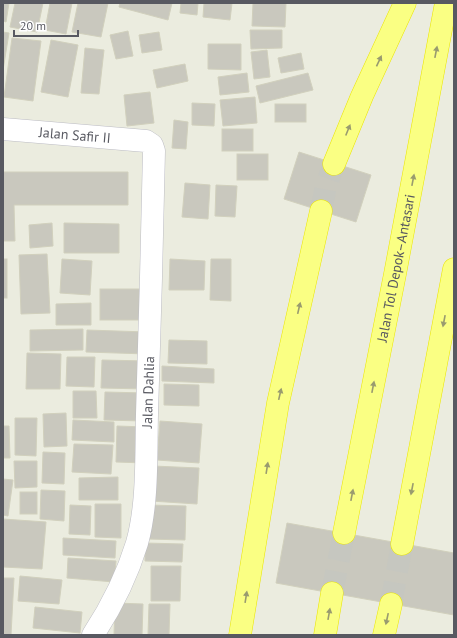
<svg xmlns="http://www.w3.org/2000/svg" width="457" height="638" font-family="'PT Sans',sans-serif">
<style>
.building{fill:#c9c8be;stroke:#d1d0bd}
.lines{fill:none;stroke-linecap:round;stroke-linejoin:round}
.motorway-tunnel{stroke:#c6c7c0;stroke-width:22;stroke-dasharray:22 11;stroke-linecap:butt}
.minor-casing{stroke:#bcbcc4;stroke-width:23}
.motorway-casing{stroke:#ebe600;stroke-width:23}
.minor{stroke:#fff;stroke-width:22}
.motorway{stroke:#faff83;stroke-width:22}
.oneway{fill:#999b6f}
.labels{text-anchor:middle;stroke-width:3.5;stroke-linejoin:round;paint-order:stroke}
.street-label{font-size:14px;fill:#585961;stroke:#fff}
</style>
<rect width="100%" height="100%" fill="#ebecdf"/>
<g class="building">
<path d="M3 3H9L6 22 3 21Z"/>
<path d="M15 3H43L37 32 10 27Z"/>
<path d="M50 3H72L66 34 45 30Z"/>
<path d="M78 3H108L101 37 72 32Z"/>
<path d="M120 3H172L168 20 119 7Z"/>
<path d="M181 3H198L197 15 180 13Z"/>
<path d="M204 3H232L230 20 203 17Z"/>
<path d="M253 3H286L285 27 252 26Z"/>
<path d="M250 30H282V48L251 49Z"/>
<path d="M128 31 133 56 116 59 110 35Z"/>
<path d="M3 32 9 33 3 70Z"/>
<path d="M159 32 162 50 142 53 139 35Z"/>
<path d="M12 38 41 41 33 101 4 97Z"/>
<path d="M51 40 78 45 68 97 41 92Z"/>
<path d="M208 44H241V70L208 69Z"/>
<path d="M85 48 104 50 99 94 81 93Z"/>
<path d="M267 50 270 77 254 79 251 52Z"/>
<path d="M301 53 304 69 281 73 278 58Z"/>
<path d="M185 64 188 81 157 88 153 70Z"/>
<path d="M247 73 249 92 220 95 218 77Z"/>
<path d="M308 73 313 90 260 103 256 86Z"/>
<path d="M150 92 154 123 127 126 124 95Z"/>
<path d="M255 97 257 123 223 126 220 100Z"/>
<path d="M192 103 215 104 214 126 192 125Z"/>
<rect x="275" y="104" width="31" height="18"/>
<path d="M174 120 188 122 186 149 172 148Z"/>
<rect x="222" y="129" width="31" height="22"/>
<path d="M299 152 371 175 356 222 284 199Z"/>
<rect x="237" y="154" width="31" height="26"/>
<path d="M3 172H128V205H14L15 241H3Z"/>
<path d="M185 183 210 185 208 219 182 217Z"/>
<path d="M216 185 237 186 235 217 215 216Z"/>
<path d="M52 223 53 246 30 248 29 225Z"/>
<path d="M64 223 119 224V253H64Z"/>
<path d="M47 254 50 313 21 314 19 255Z"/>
<rect x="3" y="259" width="4" height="39"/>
<path d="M62 259 92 261 90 295 60 293Z"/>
<path d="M170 259 205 261 204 290H169Z"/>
<path d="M211 259H231V301L210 300Z"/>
<rect x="100" y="289" width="46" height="31"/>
<path d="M91 303V325H56V304Z"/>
<path d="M83 329V350L30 351V330Z"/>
<path d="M87 330 147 332V354L86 352Z"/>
<path d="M169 340 207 341V364L168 363Z"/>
<path d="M27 353 61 354 60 389H26Z"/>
<path d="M67 357H95L94 387 66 386Z"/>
<path d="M102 360 147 361 146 389 101 388Z"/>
<path d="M162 366 214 369V383L162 381Z"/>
<path d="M164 384 199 385V406L164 405Z"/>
<path d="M73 391H96L97 418H73Z"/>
<path d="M105 392 145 393 143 421 104 420Z"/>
<path d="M66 413 67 446 44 447 43 414Z"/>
<path d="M15 418H37L36 456 15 455Z"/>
<path d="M73 420 114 422V442L72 440Z"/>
<path d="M160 421 202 424 199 463 157 460Z"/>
<path d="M3 426H9L10 458H3Z"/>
<path d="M117 426 146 427 145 463 116 462Z"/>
<path d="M74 444 113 445 111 474 72 472Z"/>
<path d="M43 452 65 453 64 484 42 483Z"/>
<path d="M14 461H37V487L15 488Z"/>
<path d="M153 466 199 468 197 504 151 501Z"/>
<path d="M118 477V500H79V478Z"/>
<path d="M3 479 13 480 8 516 3 515Z"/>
<path d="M41 490 65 491 64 521 40 519Z"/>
<rect x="20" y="492" width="17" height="22"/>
<path d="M95 504H121V538L95 537Z"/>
<path d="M70 505 91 506 90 535 69 534Z"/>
<path d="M149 505 186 506 185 540 148 539Z"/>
<path d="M3 519 46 522 42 569 3 567Z"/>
<path d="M287 523 454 553V615L276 583Z"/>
<path d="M63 538 116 541 115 558 63 555Z"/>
<path d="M145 543 183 544 182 562 145 561Z"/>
<path d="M68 558 116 561 114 582 67 578Z"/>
<path d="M151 566H181L180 601H151Z"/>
<path d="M20 576 62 580 59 604 18 601Z"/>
<path d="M3 578H14L11 635H3Z"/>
<path d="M115 603 143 604 142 635H114Z"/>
<path d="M149 604H170L169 635H148Z"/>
<path d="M35 607 82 612 80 633 33 628Z"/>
</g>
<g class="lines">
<g class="motorway-tunnel">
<path d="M321 211 326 186 334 164"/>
<path d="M332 593 344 533"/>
<path d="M391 604 402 544"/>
</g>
<g class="minor-casing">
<g id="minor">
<path id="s1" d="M3 129 146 141 152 145 154 151C152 239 150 326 147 414 146 454 148 504 137 543 127 576 112 606 93 635"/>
</g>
</g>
<g class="motorway-casing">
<g id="motorway">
<path d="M334 164 362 96 405 3"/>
<path id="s2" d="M344 533 395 274 446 3"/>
<path d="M402 544 454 269"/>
<path d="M240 635 278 403 321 211"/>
<path d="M325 635 332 593"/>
<path d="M384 635 391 604"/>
</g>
</g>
<use href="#minor" class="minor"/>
<use href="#motorway" class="motorway"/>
</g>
<defs><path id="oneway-solid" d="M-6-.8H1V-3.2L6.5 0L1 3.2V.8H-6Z"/></defs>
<g class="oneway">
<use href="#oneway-solid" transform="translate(436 52) rotate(-79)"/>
<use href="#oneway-solid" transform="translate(379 61) rotate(-65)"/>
<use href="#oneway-solid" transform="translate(348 130) rotate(-68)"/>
<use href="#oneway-solid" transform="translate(413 180) rotate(-79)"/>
<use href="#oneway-solid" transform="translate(299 308) rotate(-77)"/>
<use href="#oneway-solid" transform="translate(444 321) rotate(101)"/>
<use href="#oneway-solid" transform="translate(373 387) rotate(-79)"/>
<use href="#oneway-solid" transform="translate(280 394) rotate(-77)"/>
<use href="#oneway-solid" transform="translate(267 468) rotate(-81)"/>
<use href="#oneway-solid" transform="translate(412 489) rotate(101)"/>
<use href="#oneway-solid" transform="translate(352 495) rotate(-79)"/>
<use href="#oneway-solid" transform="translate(246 597) rotate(-81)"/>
<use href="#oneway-solid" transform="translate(329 614) rotate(-80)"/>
<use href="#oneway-solid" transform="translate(387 619) rotate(102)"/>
</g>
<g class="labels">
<g class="street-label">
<text dy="5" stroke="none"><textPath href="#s1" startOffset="72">Jalan Safir II</textPath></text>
<text dy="5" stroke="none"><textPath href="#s2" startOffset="270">Jalan Tol Depok–Antasari</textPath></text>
<text transform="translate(148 392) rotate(-88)" y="5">Jalan Dahlia</text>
</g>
</g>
<rect width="457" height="638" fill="none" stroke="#585961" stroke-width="8"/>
<path d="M14 30v6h64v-6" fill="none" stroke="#585961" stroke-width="2"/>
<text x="20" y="30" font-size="12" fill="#585961" stroke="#ffffff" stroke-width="3" paint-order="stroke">20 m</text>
</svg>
